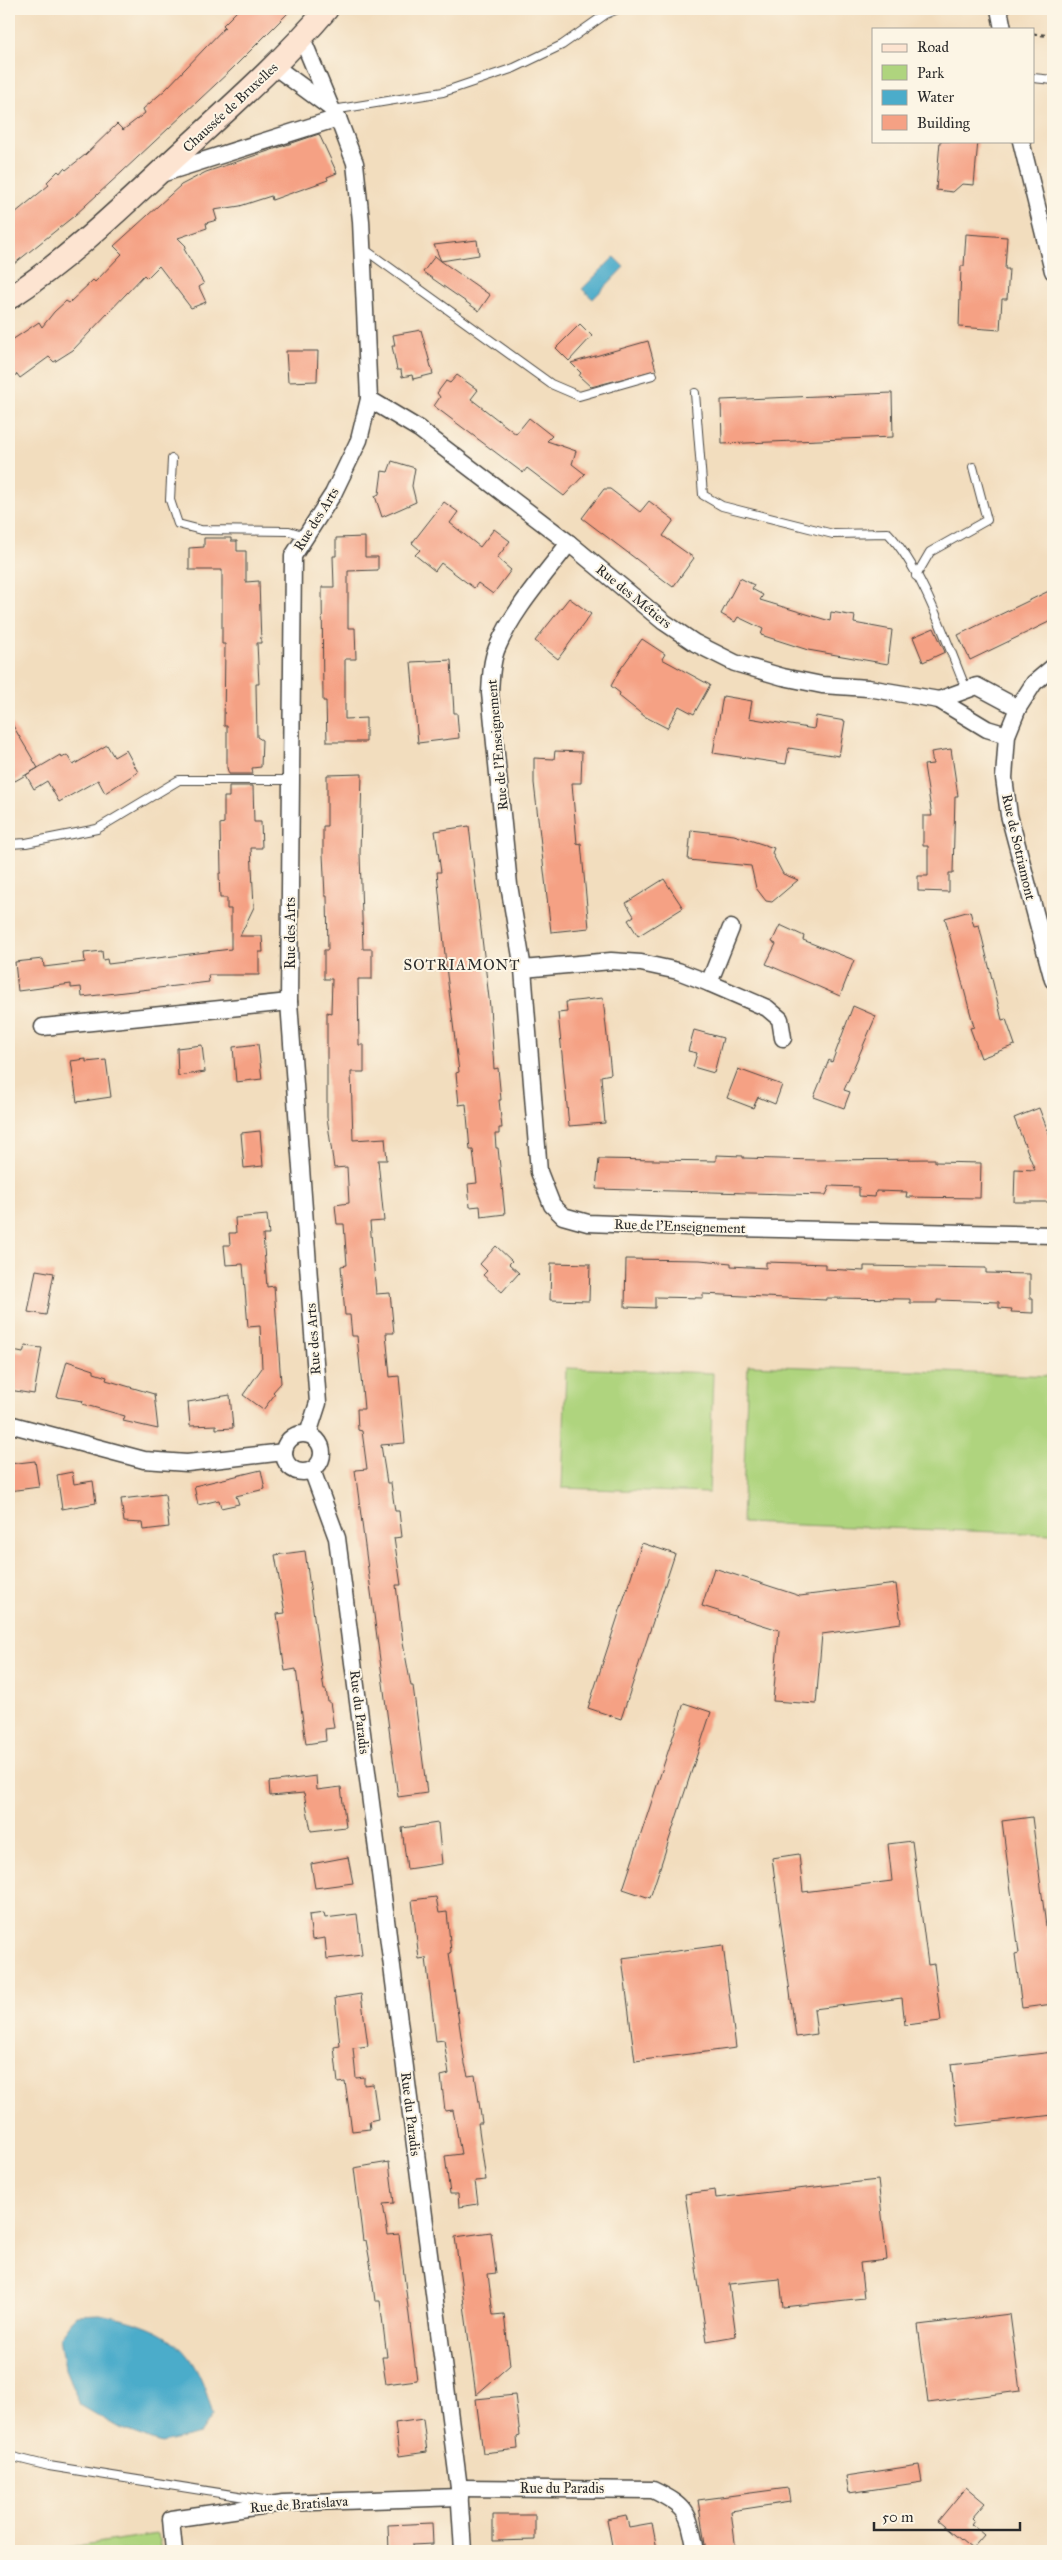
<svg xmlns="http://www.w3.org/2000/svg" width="1062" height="2560" font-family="'IM FELL Great Primer',serif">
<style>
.green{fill:#afd47e;stroke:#6d8054}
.water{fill:#4bacca;stroke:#3b6c7a}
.building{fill:#f5a184}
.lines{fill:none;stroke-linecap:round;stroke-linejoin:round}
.service-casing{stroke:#494641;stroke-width:10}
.minor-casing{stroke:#494641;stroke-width:19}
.secondary-casing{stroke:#494641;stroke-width:25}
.path{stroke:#494641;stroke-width:3;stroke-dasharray:4 4;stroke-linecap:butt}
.service{stroke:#fff;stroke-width:8}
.minor{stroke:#fff;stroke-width:16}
.secondary{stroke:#fde4d1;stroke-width:22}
.labels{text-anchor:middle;stroke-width:4;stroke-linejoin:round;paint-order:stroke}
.street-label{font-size:14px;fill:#2b2b2b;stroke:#fcf5e5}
.neighbourhood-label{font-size:15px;letter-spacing:1px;fill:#2b2b2b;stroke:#fcf5e5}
</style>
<rect width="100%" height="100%" fill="#fcf5e5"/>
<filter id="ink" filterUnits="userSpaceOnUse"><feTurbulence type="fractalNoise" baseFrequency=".02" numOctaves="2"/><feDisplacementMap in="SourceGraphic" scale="10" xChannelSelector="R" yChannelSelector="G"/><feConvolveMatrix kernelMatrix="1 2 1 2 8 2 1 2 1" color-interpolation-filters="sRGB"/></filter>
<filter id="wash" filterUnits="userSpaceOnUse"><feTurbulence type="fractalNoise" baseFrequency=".0096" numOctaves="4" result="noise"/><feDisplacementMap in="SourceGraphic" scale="20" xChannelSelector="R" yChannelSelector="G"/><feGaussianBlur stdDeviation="1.12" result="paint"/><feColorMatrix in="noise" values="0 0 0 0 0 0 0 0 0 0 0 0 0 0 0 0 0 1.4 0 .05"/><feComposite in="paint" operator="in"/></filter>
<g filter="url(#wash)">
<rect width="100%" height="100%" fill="#f2ddbe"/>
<g class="green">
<path d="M748 1365 1053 1376V1534L742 1523Z"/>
<path d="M566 1368 713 1373 709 1493 562 1488Z"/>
<path d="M158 2534 161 2551H62V2548Z"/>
</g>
<g class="water">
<path d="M614 257 624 267 593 299 582 289Z"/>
<path d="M100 2314C170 2329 194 2344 213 2415L200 2434 161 2443 119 2428 80 2405 65 2369 60 2337 76 2315Z"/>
</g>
<g id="blocks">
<g class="building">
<path d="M239 9H292L231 70 122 172 74 216 9 268V218L49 185 47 182 58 171 60 173 64 168 66 170 85 155 117 124 123 130 145 113 143 109 165 90 225 27 223 25Z"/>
<path d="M319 134 337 173 327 177 328 180 272 200 271 196 240 206 214 210 217 220 206 223 207 228 178 238 186 246 184 249 204 284 199 287 206 302 191 308 159 266 147 278 144 275 73 350 54 362 49 357 20 378 17 374 9 380V342L39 322 42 327 54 312 66 301 69 303 93 280 95 282 122 254 114 246 181 185 206 172Z"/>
<path d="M940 141H978L974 185 962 184 953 192 936 190Z"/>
<path d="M966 234 1007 237 1005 269H1009L1007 299H1002L1000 330 959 327 961 266H964Z"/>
<path d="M477 240 479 255 441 261 490 295 479 311 423 272 435 256 441 261 434 245Z"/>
<path d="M580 324 592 336 569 361 556 348Z"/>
<path d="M421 330 433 374 413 379 412 375 402 377 401 370H397L392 346H395L393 335Z"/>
<path d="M648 341 656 370 591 387 579 376 581 373 571 363Z"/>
<path d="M286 351H318L317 381 288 382Z"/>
<path d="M457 375 478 390 471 399 516 434 529 418 552 436 547 441 576 451 572 464 585 474 564 496 527 468 523 473 434 406 440 397 437 393 446 381 450 383Z"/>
<path d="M892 393 893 437 722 444 721 400Z"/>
<path d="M392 461 415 468 412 486 416 502 382 517 375 496 379 494 382 471 388 472Z"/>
<path d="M604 489H610L640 512 649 501 674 520 663 536 694 558 673 587 582 518Z"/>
<path d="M444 502 458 512 450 523 480 547 494 529 510 541 497 558 511 570 493 594 478 583 474 588 441 563 435 571 415 555 420 550 412 543Z"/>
<path d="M365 537V557H378V570L348 571V628H355L356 659H345V719L366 718V742H327L326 701H323L322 587H334L333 556H336V538Z"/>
<path d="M204 538H231V541H237V551H246V582L259 581 261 643H257L259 684H256L257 737 262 740 261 767 252 768 253 774H229L227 768V726H224L225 644H222V570H189V548L204 547Z"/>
<path d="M740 578 754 585 752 589 763 595 760 600 830 621 831 612 855 616 854 623 892 630 888 664 808 650 761 635 763 629 738 617 735 622 721 614Z"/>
<path d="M1053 589V620L970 660 958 635Z"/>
<path d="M569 598 591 614 558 659 535 641Z"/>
<path d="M934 628 945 652 923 662 913 637Z"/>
<path d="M642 639 665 654 662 659 710 685 694 714 679 706 667 728 644 716 619 696 620 693 611 686 619 671Z"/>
<path d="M451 660 454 713H457L459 738 418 743 411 662Z"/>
<path d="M723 696 752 701 749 718 814 729 816 716 845 721 839 756 789 748 786 764 713 753Z"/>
<path d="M9 719 38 768 15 781 9 769Z"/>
<path d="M107 745 114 757 126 750 138 772 105 793 98 780 59 802 47 781 34 789 26 775 60 755 62 758 67 755 73 765Z"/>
<path d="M951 749 958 796H955L953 873H949V892L918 891V876H928V846H923V816H932L924 765 933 764 931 752Z"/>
<path d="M555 751 582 752 581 783H572L577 844 581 843 589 928 551 932 534 783V758L554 759Z"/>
<path d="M362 774 360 853 363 949H372V979H358L359 1045H364V1072H351L353 1140 385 1138 387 1160H378L384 1221 370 1222 376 1294 390 1293 394 1333H386L390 1377 399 1376 405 1443 381 1445 387 1483H391L395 1511H399L402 1537 394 1538 401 1585H396L403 1643 411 1686H413L427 1793 398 1797 355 1470 367 1469 362 1431 358 1430 357 1409H364L357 1336H352L350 1315H345L341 1266 347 1265 344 1224H337L335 1205 349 1203 347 1167 334 1168 327 1117V1012L331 1013 332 979H324V950H328L327 896H325L323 854V826H327V775Z"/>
<path d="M229 786H253L254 822H261L262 848H251L254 907 240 936H262L263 952H259V975H208L209 982 82 997 81 987 71 988V984L18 991 15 962 43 959 44 967 85 962 84 953 102 951 103 960 107 959 108 964 231 949V909H227V898H220L219 873H221L220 824 224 823V797H229Z"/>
<path d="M469 826 490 1007 494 1069 498 1068 501 1100H499L502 1128H499V1134H495L496 1148H498L505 1214 481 1217 480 1206 470 1207 468 1184 477 1183 473 1150H470L466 1104 459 1105 456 1073 459 1072 447 975 437 872H441L435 831Z"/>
<path d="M691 830 734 835 774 848 772 853 783 874 798 880 772 902 766 901 756 888 751 866 688 860Z"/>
<path d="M664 879 683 908 638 936 628 920 634 916 626 903Z"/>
<path d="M970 911 974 926 979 925 1002 1020 1006 1019 1015 1045 981 1058 970 1028 974 1027 945 918Z"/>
<path d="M780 925 804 936 803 940 854 960 840 996 766 964 776 944 772 942Z"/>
<path d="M603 998 611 1074 601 1076 605 1123 569 1126 558 1013 567 1012 566 1002Z"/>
<path d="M853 1006 876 1016 844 1090 850 1092 844 1108 814 1097 829 1060 832 1062Z"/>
<path d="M694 1030 723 1038 714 1073 693 1067 697 1053 688 1051Z"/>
<path d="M258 1044 262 1079 236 1082 233 1047Z"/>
<path d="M202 1045 205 1072 178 1076 177 1048Z"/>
<path d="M86 1059V1062L106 1060 111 1097 77 1102 71 1061Z"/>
<path d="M738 1069 782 1085 775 1104 758 1097 753 1108 727 1098Z"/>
<path d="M1039 1108 1053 1144V1202H1014L1015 1169 1035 1170 1014 1118Z"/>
<path d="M260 1131 263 1166 244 1168 241 1133Z"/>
<path d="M716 1155 743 1156V1158L815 1160 935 1159V1162L981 1163 980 1198 906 1197 907 1192 876 1191 875 1197 859 1196V1187L830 1186 826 1195 596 1189 599 1159 716 1161Z"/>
<path d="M267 1215 269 1235H263L267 1287 274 1286 281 1383 273 1392 275 1394 263 1410 243 1395 262 1368 260 1326 248 1327 243 1264 226 1265 224 1245H230L229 1233H236L235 1218Z"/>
<path d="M496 1246 512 1261 509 1264 519 1273 502 1292 483 1275 487 1271 480 1264Z"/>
<path d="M626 1259 700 1260 731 1263V1266L766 1268V1262L798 1263 825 1264V1269L864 1271V1266L986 1268V1273L1030 1274V1298H1033V1313L1011 1312 1012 1309 999 1308V1302L937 1300V1303H910V1299L826 1298V1300L703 1294V1298L655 1297V1308L625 1307Z"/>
<path d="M551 1263 590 1264 589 1301 550 1300Z"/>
<path d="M36 1270 54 1273 46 1315 28 1312Z"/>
<path d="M25 1346 42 1348 34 1394 9 1390 13 1351 23 1353Z"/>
<path d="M67 1361 94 1370V1373L107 1377 106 1380 154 1394 158 1429 123 1421 125 1416 82 1404 83 1401 57 1397Z"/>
<path d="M230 1395 233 1428 216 1429V1425L190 1426 188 1402Z"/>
<path d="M35 1461 39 1487 9 1491V1464Z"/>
<path d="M261 1470 265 1489 236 1496 239 1504 221 1508 219 1500 198 1505 194 1486Z"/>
<path d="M72 1472 74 1484 93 1481 96 1503 62 1509 57 1475Z"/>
<path d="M165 1494 169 1527 143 1530 142 1523 124 1522 121 1499Z"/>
<path d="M642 1543 675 1554 621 1719 588 1708Z"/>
<path d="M305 1551 324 1690H326L328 1702H330L334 1728 325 1729 326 1741 306 1744 296 1669 285 1671 277 1614 285 1613 275 1555Z"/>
<path d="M714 1568 800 1596 896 1584 901 1623 822 1634 816 1704 773 1701 779 1630 702 1606Z"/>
<path d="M684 1703 711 1712 650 1898 623 1889Z"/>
<path d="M316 1776 317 1790 341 1787 346 1827 311 1831 304 1793 270 1796 269 1782Z"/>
<path d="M1032 1817 1053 1981V2004L1022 2008 1015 1954 1019 1953 1002 1821Z"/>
<path d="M438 1823 442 1864 407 1869 402 1828Z"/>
<path d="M912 1841 928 1965 934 1964 941 2021 905 2025 902 1998 814 2009 817 2034 796 2037 772 1858 799 1854 803 1892 892 1881 888 1844Z"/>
<path d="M348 1857 353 1883 315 1888 311 1864Z"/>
<path d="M436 1897 439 1913 447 1912 451 1952 449 1953 465 2064 468 2076 475 2075 482 2123H478L486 2180 475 2181 478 2204 459 2207 458 2194H450L445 2156 461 2154 453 2110 445 2111 441 2076 449 2074 444 2040 436 2041 426 1958 419 1959 412 1900Z"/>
<path d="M324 1913 325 1918 357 1914 362 1955 327 1959 325 1938 312 1940 309 1915Z"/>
<path d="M723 1945 736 2048 635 2061 622 1958Z"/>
<path d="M361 1994 368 2046 353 2048 356 2078 364 2077V2085L373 2084 378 2119 369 2121 370 2129 352 2131 345 2082 338 2083 334 2047 340 2046 335 1998Z"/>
<path d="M1053 2052V2115L958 2126 951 2064Z"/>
<path d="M389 2162 394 2203 383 2204 388 2235 399 2234 417 2380 386 2384 382 2357H387L380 2301H375L370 2262 366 2240 363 2241 354 2168Z"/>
<path d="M878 2180 887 2260 860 2263 864 2298 783 2307 780 2279 729 2284 736 2336 707 2341 685 2194 715 2190 716 2198Z"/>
<path d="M491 2232 496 2273 488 2274 493 2315 504 2314 510 2365 476 2395 455 2237Z"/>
<path d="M1010 2314 1020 2391 928 2403 918 2325Z"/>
<path d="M515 2395 520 2435 517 2436 518 2449 483 2453 476 2399Z"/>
<path d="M423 2419 427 2452 399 2456 395 2423Z"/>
<path d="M919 2465 922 2482 849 2493 846 2476Z"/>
<path d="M966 2487 985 2503 972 2518 974 2520 971 2524 984 2535 972 2549 938 2521Z"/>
<path d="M788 2488 790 2502 731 2511 736 2550 706 2551 698 2500Z"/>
<path d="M493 2515H535V2540L493 2541Z"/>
<path d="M626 2515 629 2527 652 2523 657 2549 613 2551 607 2519Z"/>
<path d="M432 2523 433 2544 412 2545V2551H389L388 2525Z"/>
</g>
</g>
</g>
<g filter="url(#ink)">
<use href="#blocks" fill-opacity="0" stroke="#494641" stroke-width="1"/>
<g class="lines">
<g class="service-casing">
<g id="service">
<path d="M1033 78 1053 80"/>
<path d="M333 110 443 92 514 68 562 45 606 14 618 9"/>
<path d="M364 249 551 384 579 396 653 375"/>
<path d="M695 393 703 495 722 506 833 534 888 533C923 570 946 641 966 689"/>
<path d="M172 459 170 500 178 524 201 530 289 531 306 536"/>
<path d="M916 576 930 552 987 520 973 467"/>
<path d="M9 844 26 843 97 829 179 780H291"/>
<path d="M9 2456 49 2466 264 2500"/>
</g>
</g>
<g class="minor-casing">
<g id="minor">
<path d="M999 9 1003 29"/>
<path d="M302 38 331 108 338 118 355 163 361 221 369 399 359 440 333 494 293 556 289 1002 318 1403 308 1434"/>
<path d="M274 66 331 108"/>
<path d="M1021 141 1053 271"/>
<path d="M161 174 338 118"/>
<path d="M369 399 419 429 569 543 664 622 695 643 735 663 783 677 822 685 868 688 939 700 987 729 1007 735"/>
<path d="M569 543C544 576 513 610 497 648 491 662 491 678 490 693L509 885 523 969 539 1172 552 1205 563 1216 588 1223 689 1227 1053 1235"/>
<path d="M1053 667 1034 683 1018 708 1007 735 1004 778 1009 815 1053 980"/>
<path d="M939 700 977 686 1018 708"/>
<path d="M523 969 611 961 641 963 678 971 709 983 767 1008 780 1019 783 1038"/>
<path d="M709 983 731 928"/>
<path d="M43 1027 289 1002"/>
<path d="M9 1424 144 1460 187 1463 284 1452"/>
<circle cx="303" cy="1453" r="19"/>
<path d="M312 1470 337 1538 459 2488 463 2551"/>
<path d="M459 2488 653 2490C690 2508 688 2513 696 2551"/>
<path d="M174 2551 171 2519 283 2503 460 2497"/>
</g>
</g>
<g class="secondary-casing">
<path id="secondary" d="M9 298C69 259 122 207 175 158 227 110 281 63 327 9"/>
</g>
<path class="path" d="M1033 34 1053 36"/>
<use href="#service" class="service"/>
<use href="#minor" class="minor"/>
<use href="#secondary" class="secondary"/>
</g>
</g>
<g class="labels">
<g class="street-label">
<text transform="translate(230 107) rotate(-43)" y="5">Chaussée de Bruxelles</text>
<text transform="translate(316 519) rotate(-58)" y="5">Rue des Arts</text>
<text transform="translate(634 596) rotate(39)" y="5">Rue des Métiers</text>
<text transform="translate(497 745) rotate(-95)" y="5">Rue de l'Enseignement</text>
<text transform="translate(1019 847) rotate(77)" y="5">Rue de Sotriamont</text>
<text transform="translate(290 933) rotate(-90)" y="5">Rue des Arts</text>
<text transform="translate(680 1226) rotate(2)" y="5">Rue de l'Enseignement</text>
<text transform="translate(313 1339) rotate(-94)" y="5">Rue des Arts</text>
<text transform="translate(360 1712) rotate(83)" y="5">Rue du Paradis</text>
<text transform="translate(411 2114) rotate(83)" y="5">Rue du Paradis</text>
<text x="562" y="2493">Rue du Paradis</text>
<text transform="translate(299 2504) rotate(-4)" y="5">Rue de Bratislava</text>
</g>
<g class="neighbourhood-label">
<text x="462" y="970">SOTRIAMONT</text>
</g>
</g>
<rect width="1062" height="2560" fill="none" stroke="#fcf5e5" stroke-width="30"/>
<rect x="872" y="28" width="162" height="115" fill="#fcf5e5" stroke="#a8a49b"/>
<rect x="882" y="44" width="25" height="8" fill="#fde4d1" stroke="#a8a49b"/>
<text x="917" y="52" font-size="15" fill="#2b2b2b">Road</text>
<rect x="882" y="65" width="25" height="15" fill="#afd47e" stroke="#a8a49b"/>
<text x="917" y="78" font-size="15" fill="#2b2b2b">Park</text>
<rect x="882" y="90" width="25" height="15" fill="#4bacca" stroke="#a8a49b"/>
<text x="917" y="102" font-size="15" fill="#2b2b2b">Water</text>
<rect x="882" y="115" width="25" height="15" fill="#f5a184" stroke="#a8a49b"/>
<text x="917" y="128" font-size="15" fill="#2b2b2b">Building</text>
<path d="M874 2522v8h146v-8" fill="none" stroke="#2b2b2b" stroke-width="2.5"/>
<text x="882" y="2522" font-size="15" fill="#2b2b2b" stroke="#fcf5e5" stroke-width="4" paint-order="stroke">50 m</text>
</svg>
